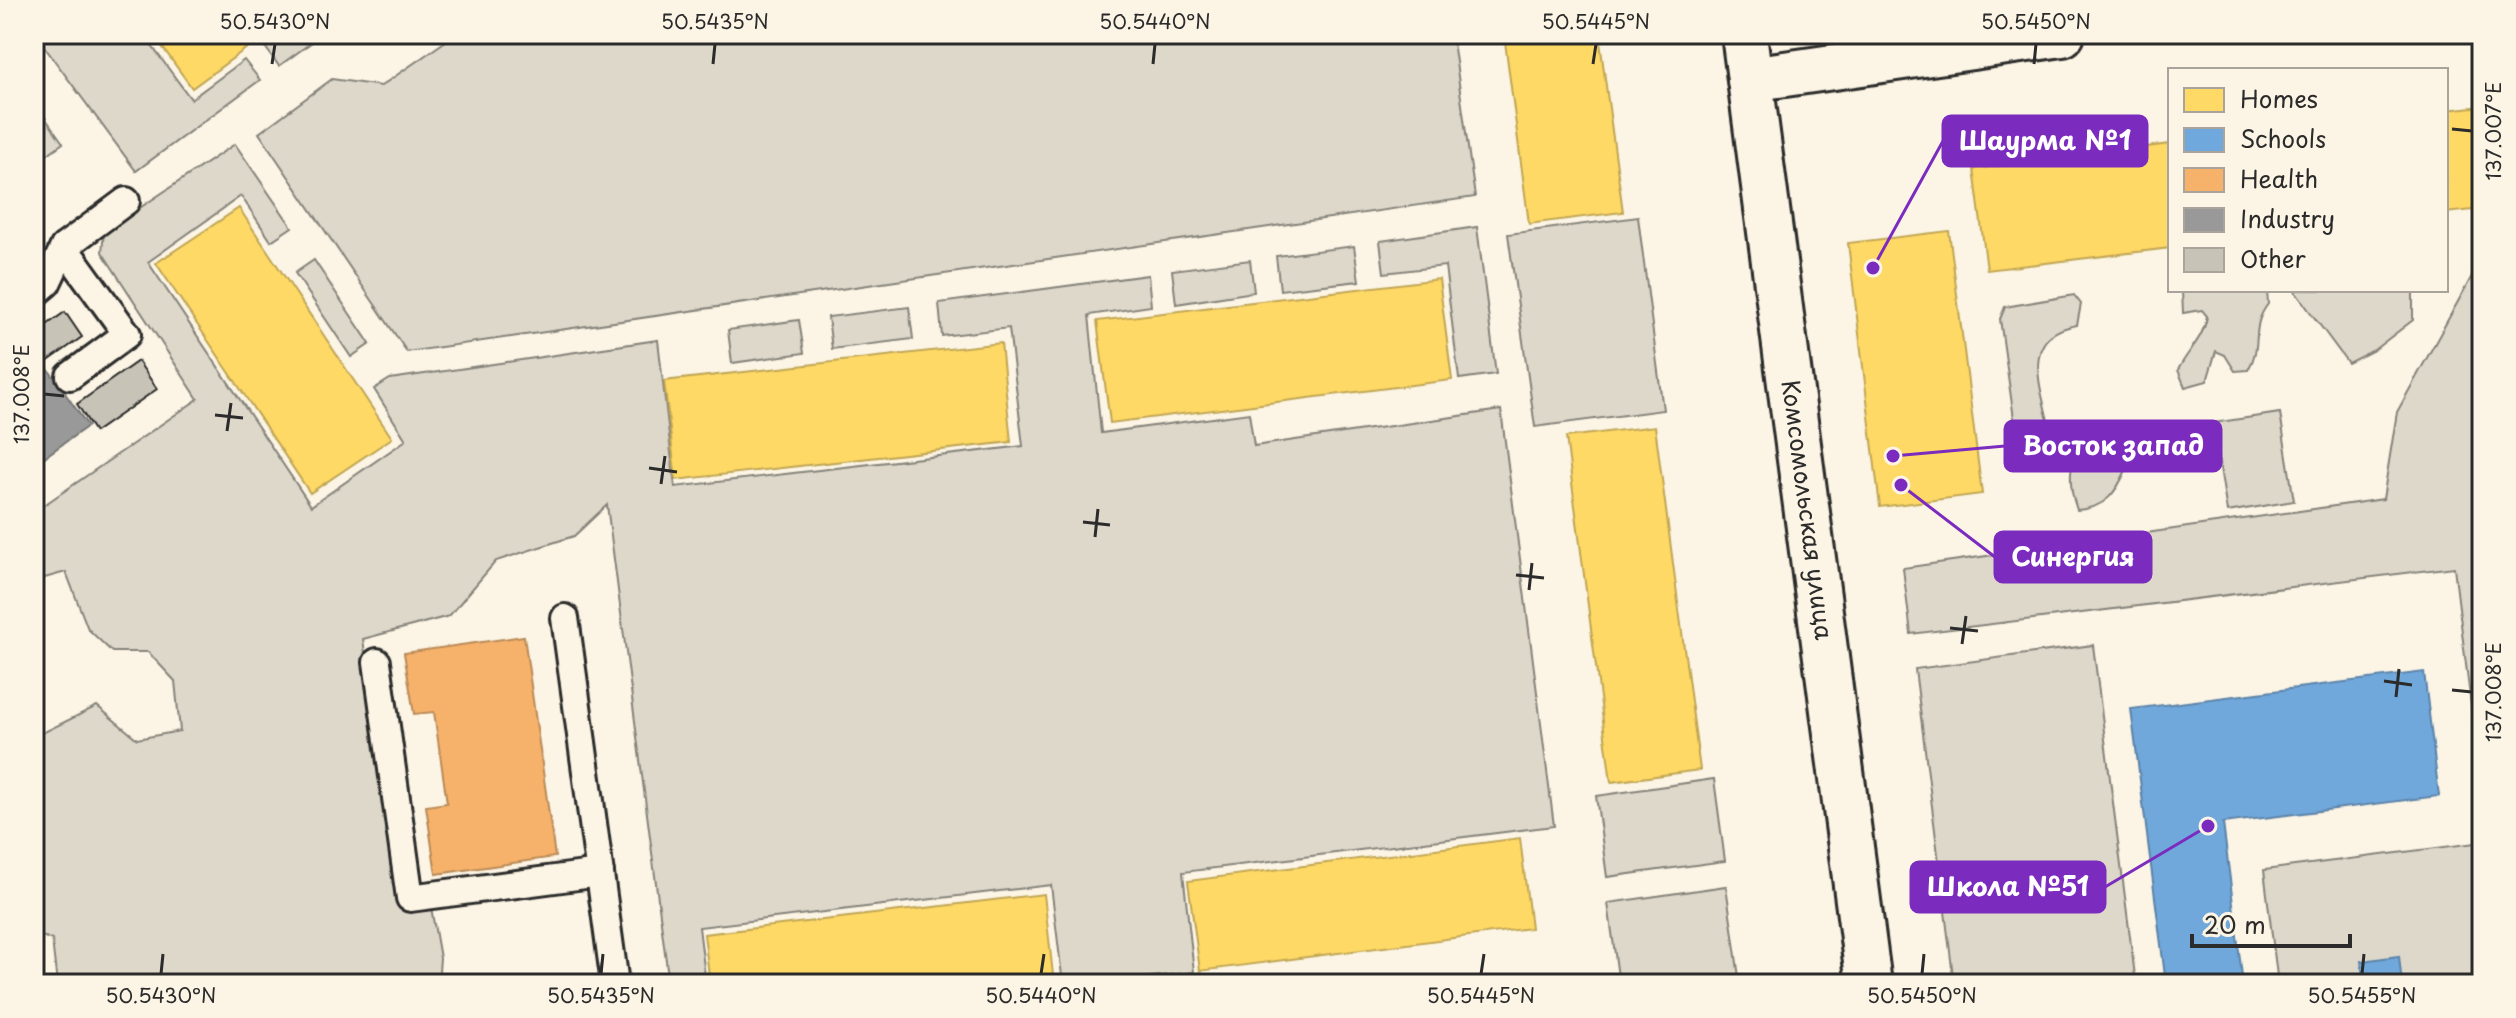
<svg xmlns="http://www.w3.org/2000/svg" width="2516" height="1018" font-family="'Playpen Sans',sans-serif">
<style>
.green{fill:#ded8ca;stroke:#84827a;stroke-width:2}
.homes{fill:#ffd966;stroke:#bfa554;stroke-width:2}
.schools{fill:#6fa8dc;stroke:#5b82a7;stroke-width:2}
.health{fill:#f6b26b;stroke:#b98a58;stroke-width:2}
.industry{fill:#999;stroke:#787878;stroke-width:2}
.building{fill:#c8c3b7;stroke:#2b2b2b;stroke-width:2}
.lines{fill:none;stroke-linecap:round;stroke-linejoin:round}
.service-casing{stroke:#2b2b2b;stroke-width:32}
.minor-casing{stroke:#2b2b2b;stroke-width:50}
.tertiary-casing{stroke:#2b2b2b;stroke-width:50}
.service{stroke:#fcf5e5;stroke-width:26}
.minor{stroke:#fcf5e5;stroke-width:44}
.tertiary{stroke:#fcf5e5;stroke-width:44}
.ticks{fill:none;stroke:#2b2b2b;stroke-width:3}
.labels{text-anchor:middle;stroke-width:8;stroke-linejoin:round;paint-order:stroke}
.street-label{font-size:24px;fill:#2b2b2b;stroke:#fcf5e5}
.leader{fill:none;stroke:#7b2cbf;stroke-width:3}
.callout-dot{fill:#7b2cbf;stroke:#fcf5e5;stroke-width:3}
.callout{fill:#7b2cbf;stroke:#7b2cbf;stroke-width:3}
.callout-label{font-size:26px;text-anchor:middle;font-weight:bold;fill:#fff}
.neatline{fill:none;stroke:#2b2b2b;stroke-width:3}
.ticks-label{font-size:20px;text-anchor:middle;fill:#2b2b2b}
</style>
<rect width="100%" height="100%" fill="#fcf5e5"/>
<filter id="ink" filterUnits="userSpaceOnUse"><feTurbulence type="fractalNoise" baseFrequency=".0125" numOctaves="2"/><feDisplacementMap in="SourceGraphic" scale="16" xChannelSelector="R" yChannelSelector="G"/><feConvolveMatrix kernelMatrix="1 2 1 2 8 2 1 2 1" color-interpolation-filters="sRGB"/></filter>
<g filter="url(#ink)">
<g class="green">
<path d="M35 34H143L191 99 244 60 260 80 136 171Z"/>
<path d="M278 34H323L279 66 263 44Z"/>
<path d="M456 34H1452L1475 197 407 352 259 133 332 79 381 86Z"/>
<path d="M34 102 63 143 34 164Z"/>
<path d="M235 144 292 227 271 241 241 196 148 262 311 506 406 440 374 389 390 379 658 340 675 487 1023 446 1009 328 942 336 939 303 1148 275 1151 306 1089 315 1101 433 1249 413 1254 446 1501 410 1554 826 1183 872 1194 972 1093 984H1063L1051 885 699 927 706 984H669L607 505 574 536 496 561 449 616 363 639 402 909 431 907 440 958 438 984H57L52 940 34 933V737L97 706 137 739 180 731 175 681 148 652H112L88 629 66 572 34 581V512L198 399 102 252 104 232Z"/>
<path d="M1638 217 1663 410 1535 427 1508 234Z"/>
<path d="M1477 227 1496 374 1459 379 1445 266 1384 273 1380 241Z"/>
<path d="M1354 246 1359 281 1280 290 1276 256Z"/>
<path d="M2482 258V795L2454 567 1911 634 1903 568 2383 499 2397 412Z"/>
<path d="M314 260 370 344 351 357 295 273Z"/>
<path d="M1250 260 1254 292 1176 304 1172 270Z"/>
<path d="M2182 290H2267L2268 304C2249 329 2264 343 2248 370L2235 371 2225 355 2216 351 2207 381 2185 387 2178 370C2188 350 2204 338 2207 316L2202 310 2183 313Z"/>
<path d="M2294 290H2413V320L2374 350 2348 363Z"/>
<path d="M2074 295 2081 304 2077 325C2015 335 2044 393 2051 435L2035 454 2016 433 2000 319 2005 307Z"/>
<path d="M909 307 913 339 832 349 828 317Z"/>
<path d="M799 320 804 353 732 363 728 330Z"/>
<path d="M2280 413 2294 501 2227 512 2213 423Z"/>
<path d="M2085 445 2115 451 2127 468C2116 493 2106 508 2077 510 2069 488 2066 461 2085 445Z"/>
<path d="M2093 645 2136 984H1954L1915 669Z"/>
<path d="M1714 779 1725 861 1607 877 1596 796Z"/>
<path d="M2475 843 2482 898V984H2278L2264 870Z"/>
<path d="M1726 886 1740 984H1619L1608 903Z"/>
</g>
<g class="homes">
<path d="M153 34H266L192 88Z"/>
<path d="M1504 34H1599L1623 212 1529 224Z"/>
<path d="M2482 106V209L2446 213V110Z"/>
<path d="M2170 144V248L1987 270 1974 169Z"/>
<path d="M239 208 392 438 310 493 156 263Z"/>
<path d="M1949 231 1982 494 1880 507 1848 243Z"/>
<path d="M1439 279 1452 380 1110 423 1097 321Z"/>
<path d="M1001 343 1011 442 676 480 664 381Z"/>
<path d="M1655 426 1700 770 1611 782 1566 437Z"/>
<path d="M1520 838 1531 928 1200 971 1188 881Z"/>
<path d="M1044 894 1054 984H710L704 934Z"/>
</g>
<g class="schools">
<path d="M2424 672 2439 796 2223 823 2243 984H2166L2131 709Z"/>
<path d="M2399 956 2402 984H2364L2361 961Z"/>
</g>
<path class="health" d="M524 636 555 857 436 874 426 806 447 803 434 712 414 714 404 653Z"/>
<path class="industry" d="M34 349 88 426 43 458 34 446Z"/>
<g class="building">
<path d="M65 312 82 337 44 364 34 349V334Z"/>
<path d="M138 361 157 389 95 432 77 404Z"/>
</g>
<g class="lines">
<g class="service-casing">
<g id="service">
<path d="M64 247 127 334 70 376"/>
<path d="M34 294 47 283 64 247 126 201"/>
<path d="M565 618 615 984"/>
<path d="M377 662 410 898 600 873"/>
</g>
</g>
<g class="minor-casing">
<path id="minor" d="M1750 79 2062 34"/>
</g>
<g class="tertiary-casing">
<g id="tertiary">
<path id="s1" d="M1744 34 1869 984"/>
</g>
</g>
<use href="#service" class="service"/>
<use href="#minor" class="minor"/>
<use href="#tertiary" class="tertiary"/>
</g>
</g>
<path class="ticks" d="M272 64 275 44M713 64 715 44M1153 64 1155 44M1593 64 1596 44M2034 64 2036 44M2452 129 2472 131M44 394 64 396M215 415 243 418M227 431 231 403M649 468 677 472M661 484 665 456M1083 522 1110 525M1095 537 1098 509M1516 575 1544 578M1529 590 1532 563M1950 628 1978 631M1962 644 1966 616M2384 681 2412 685M2452 690 2472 692M2396 697 2399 669M161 974 163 954M601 974 603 954M1041 974 1044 954M1481 974 1484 954M1922 974 1924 954M2362 974 2364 954"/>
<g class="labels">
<g class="street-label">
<text dy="8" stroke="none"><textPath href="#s1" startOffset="480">Комсомольская улица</textPath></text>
</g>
</g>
<path class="leader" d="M1873 268L1943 141M1893 456L2005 446M1901 485L1995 557M2208 826L2105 887"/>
<g class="callout-dot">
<circle cx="1873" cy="268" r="8"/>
<circle cx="1893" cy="456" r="8"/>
<circle cx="1901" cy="485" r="8"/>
<circle cx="2208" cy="826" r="8"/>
</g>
<g class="callout">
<rect x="1943" y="116" width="204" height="50" rx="8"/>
<rect x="2005" y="421" width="216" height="50" rx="8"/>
<rect x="1995" y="532" width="156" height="50" rx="8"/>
<rect x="1911" y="862" width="194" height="50" rx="8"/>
</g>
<g class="callout-label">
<text x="2045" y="150">Шаурма №1</text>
<text x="2113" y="455">Восток запад</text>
<text x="2073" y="566">Синергия</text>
<text x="2008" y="896">Школа №51</text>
</g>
<rect width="2516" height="1018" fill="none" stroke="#fcf5e5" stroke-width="88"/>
<rect x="2168" y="68" width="280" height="224" fill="#fcf5e5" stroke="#a8a49b" stroke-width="2"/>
<rect x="2184" y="88" width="40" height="24" fill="#ffd966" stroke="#a8a49b" stroke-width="2"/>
<text x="2240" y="108" font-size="24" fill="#2b2b2b">Homes</text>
<rect x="2184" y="128" width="40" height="24" fill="#6fa8dc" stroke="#a8a49b" stroke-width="2"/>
<text x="2240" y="148" font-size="24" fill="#2b2b2b">Schools</text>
<rect x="2184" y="168" width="40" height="24" fill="#f6b26b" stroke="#a8a49b" stroke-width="2"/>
<text x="2240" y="188" font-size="24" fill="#2b2b2b">Health</text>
<rect x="2184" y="208" width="40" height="24" fill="#999999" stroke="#a8a49b" stroke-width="2"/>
<text x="2240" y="228" font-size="24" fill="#2b2b2b">Industry</text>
<rect x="2184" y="248" width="40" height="24" fill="#c8c3b7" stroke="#a8a49b" stroke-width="2"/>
<text x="2240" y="268" font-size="24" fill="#2b2b2b">Other</text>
<path d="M2192 934v12h158v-12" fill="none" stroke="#2b2b2b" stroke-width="4"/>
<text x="2204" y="934" font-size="24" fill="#2b2b2b" stroke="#fcf5e5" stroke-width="6" paint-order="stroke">20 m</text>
<rect x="44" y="44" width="2428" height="930" class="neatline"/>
<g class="ticks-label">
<text x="275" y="29">50.5430°N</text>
<text x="715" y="29">50.5435°N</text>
<text x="1155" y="29">50.5440°N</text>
<text x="1596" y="29">50.5445°N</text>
<text x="2036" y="29">50.5450°N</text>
<text transform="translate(2494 131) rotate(-90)" y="7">137.007°E</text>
<text transform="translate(22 394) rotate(-90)" y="7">137.008°E</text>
<text transform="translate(2494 692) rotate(-90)" y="7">137.008°E</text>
<text x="161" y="1003">50.5430°N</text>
<text x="601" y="1003">50.5435°N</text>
<text x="1041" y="1003">50.5440°N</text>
<text x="1481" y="1003">50.5445°N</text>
<text x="1922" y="1003">50.5450°N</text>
<text x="2362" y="1003">50.5455°N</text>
</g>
</svg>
